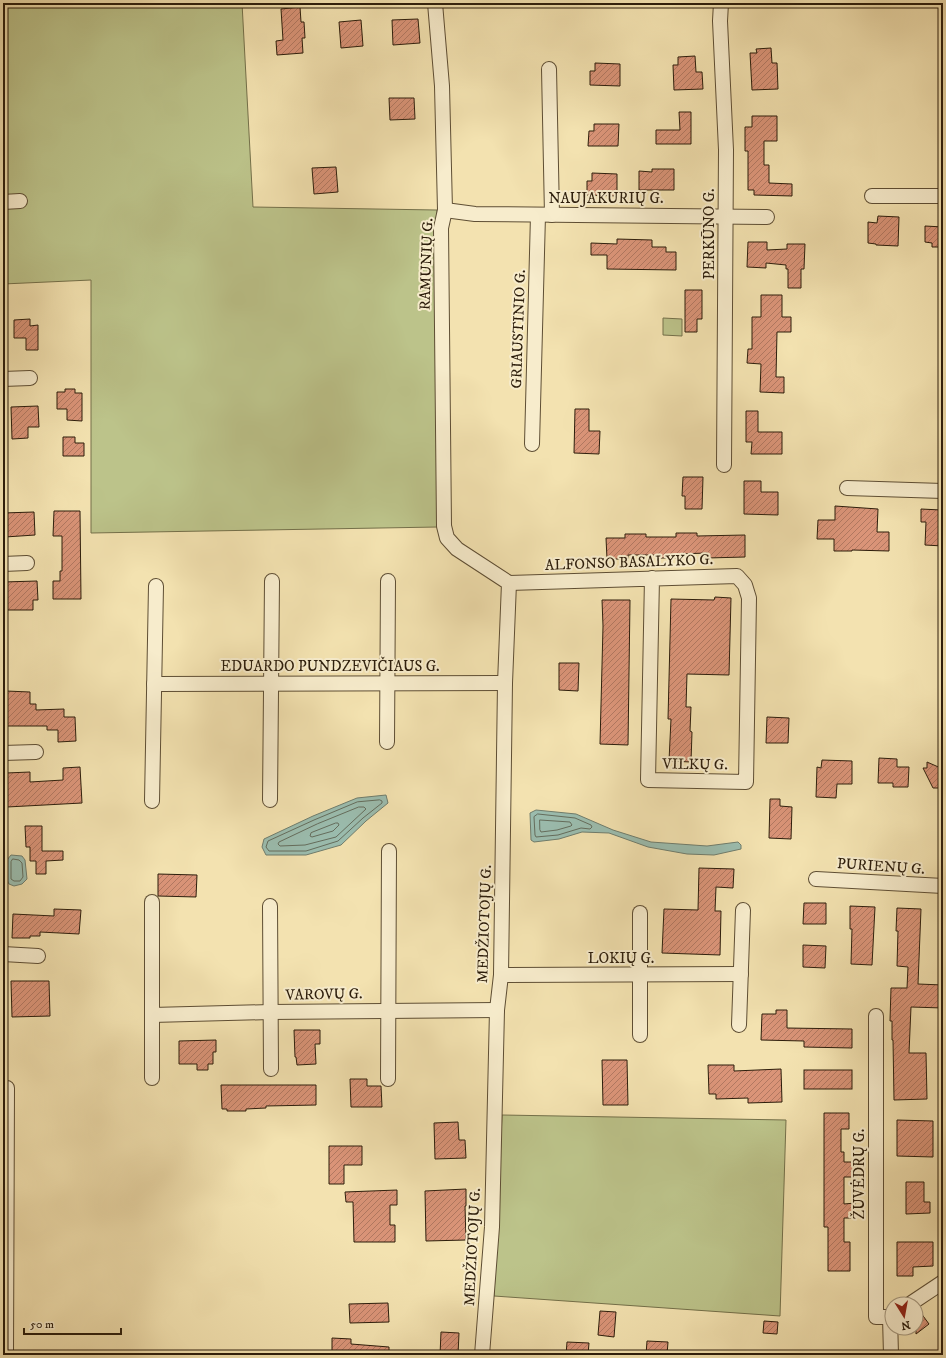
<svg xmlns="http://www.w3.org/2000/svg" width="946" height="1358" font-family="'IM FELL DW Pica',serif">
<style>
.grass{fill:#bcc38a;stroke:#74704a}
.water{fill:#9bbdaf;stroke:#6f7d6d}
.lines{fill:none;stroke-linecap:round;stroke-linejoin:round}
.shore{stroke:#646d5d;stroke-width:1}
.building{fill:url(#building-hatch);stroke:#2c1d0b}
.minor-casing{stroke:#5e4e34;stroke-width:16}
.minor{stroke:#f7eccc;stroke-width:14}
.labels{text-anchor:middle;stroke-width:4;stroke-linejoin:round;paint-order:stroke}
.street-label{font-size:15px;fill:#2c1d0b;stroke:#f7eccc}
</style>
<defs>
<pattern id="building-hatch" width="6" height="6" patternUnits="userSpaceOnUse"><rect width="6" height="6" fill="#da9478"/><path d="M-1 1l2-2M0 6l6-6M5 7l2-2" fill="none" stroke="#b17861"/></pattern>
</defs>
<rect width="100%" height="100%" fill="#f3e2b0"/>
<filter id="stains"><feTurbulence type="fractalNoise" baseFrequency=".005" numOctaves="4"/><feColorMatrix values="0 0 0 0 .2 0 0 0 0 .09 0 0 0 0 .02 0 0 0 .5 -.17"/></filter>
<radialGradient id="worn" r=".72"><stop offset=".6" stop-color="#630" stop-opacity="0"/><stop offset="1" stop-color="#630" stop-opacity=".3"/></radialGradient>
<g class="grass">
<path d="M3 3H242L253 207 437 210 438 527 91 533V280L3 284Z"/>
<path d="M663 318 682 319V336L663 335Z"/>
<path d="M502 1115 786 1120 780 1316 494 1296Z"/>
</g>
<g class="water">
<path d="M386 795 388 803 366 821 341 845 306 855H266L262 847 264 839 313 816 357 798Z"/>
<path d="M536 810 576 814 613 830 651 842 707 846 738 842 741 845V849L714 855 687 854 648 847 609 833 582 832 559 839 534 842 531 840 530 813Z"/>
<path d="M11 855 22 856 25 860 27 879 22 884 14 886 9 884 7 880V860Z"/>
</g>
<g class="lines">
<g class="shore">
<path d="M380 800 382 801V803L363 818 338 841 306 851H269L266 847 268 841 314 820 357 802Z"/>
<path d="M359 807H364L366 809 336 837 305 845 280 846 278 844 279 842 317 824Z"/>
<path d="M538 814 575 818 591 825 592 827 590 829 581 828 558 835 536 837 535 835 534 817Z"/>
<path d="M540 820 570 822 572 825 571 826 557 830 541 832 540 830Z"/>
<path d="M336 823H338L339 825 333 831 312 837 310 836 311 833Z"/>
<path d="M13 859 19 860 22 863 23 877 20 881H14L11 879V862Z"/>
</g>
</g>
<g class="building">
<path d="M300 7 301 22H304L305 38H302L303 53 277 55 276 41 283 40 281 9Z"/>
<path d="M418 19 420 43 393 45 392 20Z"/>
<path d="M361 20 363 46 341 48 339 22Z"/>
<path d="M771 48 772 63H777L778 89 752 90 750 53H757L756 49Z"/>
<path d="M695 56 696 72H702L703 89 674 90 673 65H678V57Z"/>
<path d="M595 63 620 64V86L590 85V71H595Z"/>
<path d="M389 98H414L415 119 390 120Z"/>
<path d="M679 112H691V144H656V130H680Z"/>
<path d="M752 116H777V141H764V165H769V183L792 184V196L754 195V190H748V151H745V127H752Z"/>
<path d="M594 124H619L618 146H588L589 131H594Z"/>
<path d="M336 167 338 192 314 194 312 168Z"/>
<path d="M652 169H674V190H639V171L652 172Z"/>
<path d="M592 173 617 174V196L587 195V181H592Z"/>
<path d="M878 216 899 217 898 246 876 245V244L868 243V222L877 223Z"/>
<path d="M925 226 943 227V247H932V243L925 242Z"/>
<path d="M617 239 652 240V247H666V252H676V270L607 269V255H591V243L617 244Z"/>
<path d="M748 242H767V250L787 249V244H805L804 269H801V288H788V269H786V265L766 263V268L747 267Z"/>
<path d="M685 290H702V319H697V332H685Z"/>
<path d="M761 295H782V317H791V332H777L776 377H784V393L760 392 761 364 747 363 748 349H752V317H761Z"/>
<path d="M30 319V326L38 325V350H26V338H14V320Z"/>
<path d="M65 389H75V393H82V421L67 420V409H57V392H65Z"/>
<path d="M38 406 39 427H28V438L12 439 11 407Z"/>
<path d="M575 409H589V431H600L599 454 574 453Z"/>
<path d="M746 411H758V432H782V454H751L752 442H746Z"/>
<path d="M63 437H75V443H84V456H63Z"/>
<path d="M683 477H703L702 509H685V496H682Z"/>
<path d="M744 481H761V492H778V515L744 514Z"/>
<path d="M835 506 878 509 877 532H889V551L852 550V551H834V539H817L818 520H835Z"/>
<path d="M921 509 941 510 940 521H943V546L925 545 926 522H921Z"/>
<path d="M54 511H80L81 599H53V581H60V571H62V536H53Z"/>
<path d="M34 512 35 535 5 537 3 513Z"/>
<path d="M676 533H697V536L745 535V557L707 558V553L678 554V558H657L656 555H628V559H607L606 538H625V534H646V537H676Z"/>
<path d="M37 581 38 600H33V610H4L3 582Z"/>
<path d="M715 597 731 598 729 675 687 674 686 707H691L690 731 692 732 691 762 669 761 671 719H668L671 599 714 600Z"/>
<path d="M602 600H630L628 745 600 744 603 626Z"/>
<path d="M559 663H579L578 691 559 690Z"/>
<path d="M6 691 30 692V704H36V710L64 709V717H75L76 741 58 742V730H47V726H6Z"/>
<path d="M767 717 789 718 788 743H766Z"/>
<path d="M879 758 897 759V767H909L908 787H893V783H878Z"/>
<path d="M822 760 852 761V784H837L836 798 816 797 817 767 821 768Z"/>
<path d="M927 762 943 769V788H933L923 768H927Z"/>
<path d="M80 767 82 803 7 807 6 773 30 772V782L63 780V768Z"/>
<path d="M770 799H780V806L792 807 791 839 769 838Z"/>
<path d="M25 826H42V851H63V860L46 861V874H36V861H30V847H26Z"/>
<path d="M699 868 734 869 733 888 716 887 715 911H721L720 955 662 953 664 909 698 910Z"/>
<path d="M158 874 197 875 196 897 158 896Z"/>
<path d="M804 903H826V924H803Z"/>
<path d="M850 906 875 907 872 965 851 964 852 929H850Z"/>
<path d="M897 908 921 909 918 984 943 985V1008L911 1007 909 1053H926L927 1099 894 1100 893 1040H892V1021H890L891 988H907L908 967 897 966 898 931H896Z"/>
<path d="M54 909 81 910 79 934 40 932V936H30V938H12L13 914 54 916Z"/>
<path d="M803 945 826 946 825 968 803 967Z"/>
<path d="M11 981H49L50 1016 12 1017Z"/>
<path d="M776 1010H787V1028L852 1029V1048L804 1047V1041L761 1040 762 1014H776Z"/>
<path d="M294 1030H320V1044H315L316 1064 297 1065 296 1057H295Z"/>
<path d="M216 1040V1052H213V1064H208V1070H197V1064H179V1041Z"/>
<path d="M602 1060H627L628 1105H603Z"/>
<path d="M708 1065H734V1071L781 1069 782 1102 748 1103V1098L716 1099V1094H709Z"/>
<rect x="804" y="1070" width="48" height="19"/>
<path d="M350 1079H367V1086H381L382 1107H351Z"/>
<path d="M221 1085H316V1105L266 1106V1108L246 1109V1111H227V1109H222Z"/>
<path d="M824 1113H849V1129H841V1152H844V1162H855V1177H844V1204L855 1203V1218H844V1242H850V1271H828V1227H824Z"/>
<path d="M897 1120 933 1121V1157L897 1156Z"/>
<path d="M458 1122 459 1140H465L466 1158 435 1159 434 1123Z"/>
<path d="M329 1146H362V1165H344V1184H329Z"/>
<path d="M906 1182H924V1202H930V1213L906 1214Z"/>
<path d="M466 1189V1206H465L466 1240 426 1241 425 1191Z"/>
<path d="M397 1190V1205H390V1225H395V1242H354L353 1202H346L345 1192Z"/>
<path d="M897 1242H933V1266L913 1267V1276H897Z"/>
<path d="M388 1303 389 1322 350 1323 349 1304Z"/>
<path d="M918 1309 929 1324 916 1334V1310Z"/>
<path d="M600 1311 616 1312 614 1337 598 1335Z"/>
<path d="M764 1321 778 1322 777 1334 763 1333Z"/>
<path d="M441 1332 459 1333 458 1355H440Z"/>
<path d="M332 1338 351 1339V1344L389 1347V1355H332Z"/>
<path d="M647 1341 668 1342 667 1355H646Z"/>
<path d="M567 1342 589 1343 588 1355H566Z"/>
</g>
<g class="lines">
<g class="minor-casing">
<g id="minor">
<path d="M435 3 442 86 445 210 441 228 444 526 447 538 457 549 509 583 505 683 501 975 497 1010 492 1227 482 1355"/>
<path d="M721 3 720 21 726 150 724 465"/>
<path d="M549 69 552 215"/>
<path d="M872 196H943"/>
<path d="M3 202 20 201"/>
<path d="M445 210 475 214 767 217"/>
<path d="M3 379 30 378"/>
<path d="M532 444 538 215"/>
<path d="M847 488 943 491"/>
<path d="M3 564 27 563"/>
<path d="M509 583 737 576 745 585 749 598 746 782 648 780 652 578"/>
<path d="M154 684 505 683"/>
<path d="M387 742 388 581"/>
<path d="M3 753 36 752"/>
<path d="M270 800 272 581"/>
<path d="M152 801 156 586"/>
<path d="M816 879 943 886"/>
<path d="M270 906 271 1069"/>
<path d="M3 954 38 956"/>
<path d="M501 975 741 974"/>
<path d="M152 1015 270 1012 497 1010"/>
<path d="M876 1016V1317H890"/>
<path d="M739 1025 743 910"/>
<path d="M640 1035V913"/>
<path d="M152 1078V902"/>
<path d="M388 1079 389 851"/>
<path d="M910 1304 943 1282"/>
<path d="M6 1355 7 1088"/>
<path d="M891 1355 890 1317 892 1316"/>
</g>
</g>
<use href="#minor" class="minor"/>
</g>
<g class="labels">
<g class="street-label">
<text x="606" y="203">NAUJAKURIŲ G.</text>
<text transform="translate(709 234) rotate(-90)" y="5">PERKŪNO G.</text>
<text transform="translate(426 264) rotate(-88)" y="5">RAMUNIŲ G.</text>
<text transform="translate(518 329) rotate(-88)" y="5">GRIAUSTINIO G.</text>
<text transform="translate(629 562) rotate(-2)" y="5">ALFONSO BASALYKO G.</text>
<text x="330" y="671">EDUARDO PUNDZEVIČIAUS G.</text>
<text transform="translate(695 764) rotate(1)" y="5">VILKŲ G.</text>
<text transform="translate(881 866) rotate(4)" y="5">PURIENŲ G.</text>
<text transform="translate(484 924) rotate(-88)" y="5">MEDŽIOTOJŲ G.</text>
<text x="621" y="963">LOKIŲ G.</text>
<text transform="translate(324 994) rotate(-1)" y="5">VAROVŲ G.</text>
<text transform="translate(859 1174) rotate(-90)" y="5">ŽUVĖDRŲ G.</text>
<text transform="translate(472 1247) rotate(-87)" y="5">MEDŽIOTOJŲ G.</text>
</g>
</g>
<rect width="946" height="1358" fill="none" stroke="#f3e2b0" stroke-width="16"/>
<rect x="4" y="4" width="938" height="1350" fill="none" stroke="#2c1d0b" stroke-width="2"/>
<rect x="8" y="8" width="930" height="1342" fill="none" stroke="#2c1d0b"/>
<g transform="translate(904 1316) rotate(169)"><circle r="19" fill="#f7eccc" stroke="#a6997f"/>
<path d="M0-3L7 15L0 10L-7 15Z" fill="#8f2418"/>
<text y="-6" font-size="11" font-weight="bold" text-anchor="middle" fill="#2c1d0b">N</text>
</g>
<path d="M24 1328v6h97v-6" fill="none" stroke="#2c1d0b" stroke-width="2"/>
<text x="30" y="1328" font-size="12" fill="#2c1d0b" stroke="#f7eccc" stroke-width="3" paint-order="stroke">50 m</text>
<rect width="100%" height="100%" filter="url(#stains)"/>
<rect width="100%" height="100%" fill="url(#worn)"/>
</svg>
